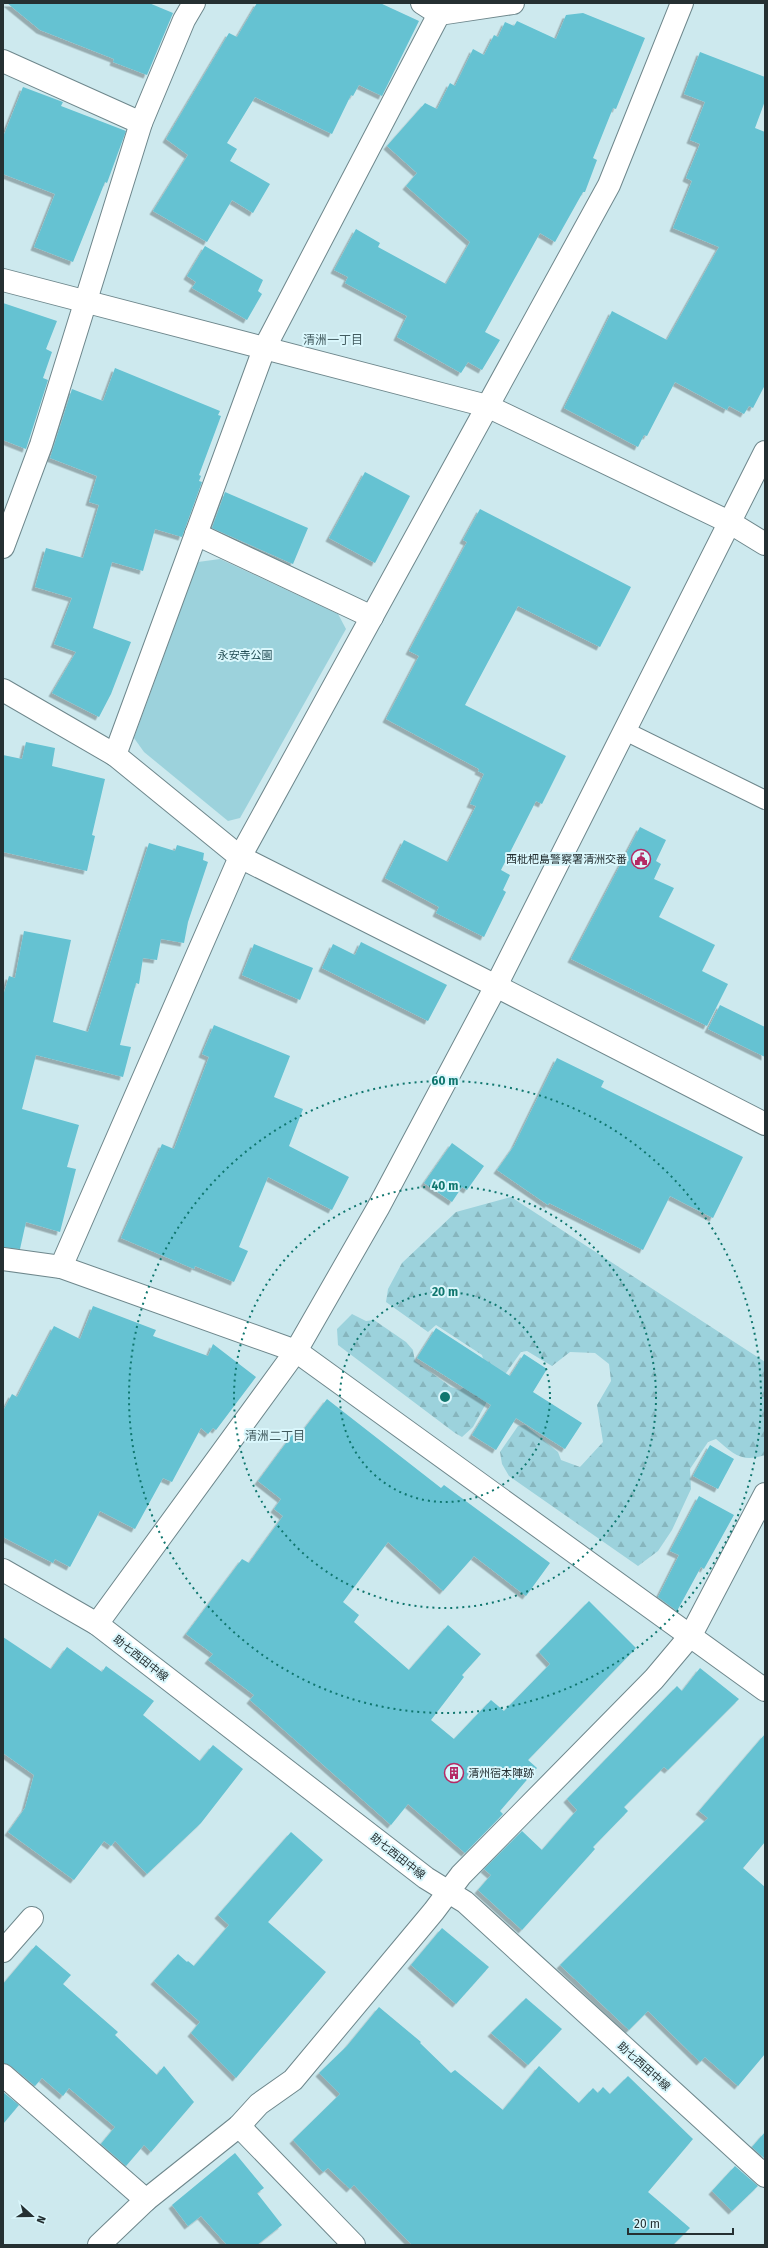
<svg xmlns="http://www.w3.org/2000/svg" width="768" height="2248" font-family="'Fira Sans','Noto Sans JP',sans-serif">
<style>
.forest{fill:url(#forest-firs)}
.park{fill:#9cd2dc}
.building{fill:#65c2d2;filter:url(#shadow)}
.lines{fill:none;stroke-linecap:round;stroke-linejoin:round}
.service-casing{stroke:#6e878c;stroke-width:20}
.minor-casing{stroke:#6e878c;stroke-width:24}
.tertiary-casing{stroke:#6e878c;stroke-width:24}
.secondary-casing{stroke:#6e878c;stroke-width:24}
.service{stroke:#fff;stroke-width:18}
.minor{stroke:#fff;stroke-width:22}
.tertiary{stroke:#fff;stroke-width:22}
.secondary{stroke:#fff;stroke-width:22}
.ring{fill:none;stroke:#0f766e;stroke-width:2;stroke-dasharray:2 4}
.labels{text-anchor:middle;stroke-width:4;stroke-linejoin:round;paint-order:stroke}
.park-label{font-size:11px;fill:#224d54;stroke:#daf7fc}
.poi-label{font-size:11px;fill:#253032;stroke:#daf7fc;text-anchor:end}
.street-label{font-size:11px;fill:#253032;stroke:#daf7fc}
.neighbourhood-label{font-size:12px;fill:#425b5f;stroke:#daf7fc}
.centre{fill:#0f766e;stroke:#daf7fc;stroke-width:2}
.ring-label{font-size:12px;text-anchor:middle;font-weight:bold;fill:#0f766e;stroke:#daf7fc;stroke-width:4;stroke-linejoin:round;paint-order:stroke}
</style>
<defs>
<pattern id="forest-firs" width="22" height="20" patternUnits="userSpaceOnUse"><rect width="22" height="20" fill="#9cd2dc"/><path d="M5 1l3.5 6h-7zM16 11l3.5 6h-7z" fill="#86b5bd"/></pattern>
<filter id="shadow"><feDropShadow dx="-3.5" dy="3.5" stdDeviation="0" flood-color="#0004"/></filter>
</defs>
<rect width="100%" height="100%" fill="#cde9ee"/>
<g class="forest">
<path d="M511 1197 765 1362V1455C741 1463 734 1454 716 1439L708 1442 690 1469 691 1489 672 1530 658 1551 638 1566 509 1476 502 1464 500 1452 518 1426 525 1425 558 1452 561 1460 580 1467 603 1442 597 1405 611 1381 609 1364 595 1353 570 1352 552 1366 527 1351 521 1352 504 1376 485 1365 482 1355 436 1325 428 1332 386 1302 388 1289 402 1263 456 1212Z"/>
<path d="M352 1314 366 1321 374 1320 406 1342 413 1350 415 1361 451 1387 460 1390 469 1384 489 1398 473 1427 462 1437 455 1433 338 1345 337 1329Z"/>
</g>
<path class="park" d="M220 559 338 614 346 629 240 818 228 821 144 752 134 738 198 562Z"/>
<g class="building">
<path d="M7 3H149L173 13 147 75 113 62 114 59 40 30Z"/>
<path d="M257 3H380L419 21 382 96 359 85 353 96 351 95 332 134 255 97 227 143 237 149 230 161 270 184 253 213 232 200 207 242 153 211 188 155 166 139 229 33 237 37Z"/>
<path d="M583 13 645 38 616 109 613 108 593 158 597 160 585 192H583L555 242 540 233 485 332 500 340 482 370 468 362 461 373 397 337 407 316 345 283 348 277 334 270 356 229 380 243 378 247 446 284 470 242 406 186 417 173 387 146 425 103 437 109 450 83 455 86 473 49 484 55 494 35 498 37 505 22 514 26 517 21 556 39 566 15Z"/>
<path d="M700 52 765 77V101L755 128 765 132V385L753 408 749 406 744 414 729 406 727 410 675 382 647 436 644 435 638 447 564 408 612 311 667 340 719 247 673 228 692 181 686 178 700 144 690 140 705 102 684 94Z"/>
<path d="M23 87 63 102 61 106 126 131 107 183 105 182 73 262 34 247 55 194 3 174V137Z"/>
<path d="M205 246 263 280 258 291 262 294 247 320 192 288 196 282 187 276Z"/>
<path d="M3 303 57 321 46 349 52 352 43 378 48 380 26 449 3 440Z"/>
<path d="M115 368 220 411 218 415 221 416 199 475 201 476 199 481 202 482 182 537 155 529 143 571 112 562 93 628 131 642 111 694 99 717 52 693 76 652 54 644 72 598 35 587 46 548 83 558 99 505 89 502 97 476 50 458 72 389 103 401Z"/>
<path d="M365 472 410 496 375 563 329 538Z"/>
<path d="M225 492 308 528 293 564 212 528Z"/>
<path d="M480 509 631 587 600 647 518 606 465 705 566 756 542 804 536 801 501 870 510 875 503 890 506 892 484 937 436 913 439 907 385 878 404 840 448 862 476 806 470 804 484 774 478 771 479 769 386 719 419 656 409 651 467 542 463 540Z"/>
<path d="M26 742 55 748 52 766 105 779 92 835 95 836 87 871 3 852V755L22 759Z"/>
<path d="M640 827 666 840 656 861 661 864 654 879 674 888 659 917 715 945 702 971 728 984 707 1026 571 959Z"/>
<path d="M149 843 175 851 177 845 204 853 203 860 208 862 188 922 184 943 161 939 157 960 143 958 139 984 136 983 120 1045 131 1047 123 1077 36 1055 22 1109 79 1125 67 1167 76 1169 60 1232 26 1222 20 1249 3 1247V996L9 976 15 978 24 931 71 940 53 1022 88 1032Z"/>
<path d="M361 942 447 985 428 1021 322 968 333 944 355 955Z"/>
<path d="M254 944 313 968 300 1000 242 975Z"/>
<path d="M720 1005 765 1027V1057L708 1029Z"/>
<path d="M214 1025 290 1056 274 1097 303 1109 289 1146 349 1177 332 1210 268 1177 239 1247 248 1251 234 1282 195 1266 194 1269 121 1238 162 1144 174 1149 209 1057 202 1054Z"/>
<path d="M557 1058 604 1081 601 1087 743 1157 713 1218 670 1196 643 1250 549 1203 548 1205 497 1170 514 1146Z"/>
<path d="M452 1143 484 1166 467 1190 462 1187 452 1202 424 1183Z"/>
<path d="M93 1306 156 1330 153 1336 208 1356 213 1344 256 1377 216 1430 213 1428 208 1434 201 1428 172 1482 163 1478 135 1529 100 1511 70 1567 55 1559 53 1563 3 1537V1411L12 1394 17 1397 54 1326 80 1339Z"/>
<path d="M436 1328 510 1376 524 1354 547 1369 533 1392 582 1423 565 1449 516 1418 496 1450 472 1435 491 1405 417 1358Z"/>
<path d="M327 1399 441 1488 444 1485 550 1563 526 1596 474 1556 443 1591 388 1542 343 1602 359 1615 354 1622 409 1670 448 1625 481 1654 462 1675 464 1677 431 1720 454 1739 491 1700 504 1711 550 1664 539 1652 589 1601 636 1648 528 1760 537 1768 500 1811 503 1814 465 1853 408 1804 391 1825 250 1700 254 1695 208 1660 213 1654 186 1634 242 1559 249 1563 283 1516 274 1509 281 1499 258 1481 292 1435 297 1438Z"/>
<path d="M710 1445 734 1459 718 1489 693 1476Z"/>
<path d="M699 1496 734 1515 704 1569 701 1567 677 1611 658 1597 679 1555 670 1551Z"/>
<path d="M3 1637 51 1669 67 1647 102 1672 106 1666 154 1701 143 1715 200 1761 213 1745 243 1769 201 1823 147 1874 115 1841 111 1846 104 1841 74 1880 8 1832 25 1808 34 1775 3 1753Z"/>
<path d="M700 1668 739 1699 668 1770 664 1767 624 1807 628 1811 593 1847 595 1849 522 1930 478 1890 491 1875 484 1869 522 1831 542 1850 577 1810 567 1799 677 1686 682 1691Z"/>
<path d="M765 1734V1842L743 1868 765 1887V2054L738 2086 705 2057 700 2062 648 2011 629 2030 560 1965 708 1818 699 1811Z"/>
<path d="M291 1832 323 1860 268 1922 326 1972 236 2078 191 2033 200 2022 154 1981 178 1954 187 1962 188 1961 194 1966 229 1925 218 1915Z"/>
<path d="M442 1928 489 1967 456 2004 411 1965Z"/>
<path d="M36 1945 71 1975 63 1984 118 2032 115 2035 157 2075 164 2066 194 2102 151 2152 144 2145 126 2166 101 2144 115 2127 69 2088 63 2096 42 2078 35 2086 11 2066 3 2063V1984Z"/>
<path d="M526 1998 562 2029 528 2065 491 2033Z"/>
<path d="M379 2007 421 2042 420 2043 451 2073 455 2070 503 2110 539 2066 579 2103 593 2088 598 2093 603 2087 610 2094 628 2076 693 2139 648 2192 690 2228 673 2245H412L354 2185 350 2189 328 2168 323 2172 293 2140 340 2094 319 2073 347 2046Z"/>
<path d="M3 2092 19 2105 3 2124Z"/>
<path d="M765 2132V2159L752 2147Z"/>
<path d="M235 2153 264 2188 257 2193 282 2225 257 2245H227L201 2216 188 2226 172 2205Z"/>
<path d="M735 2166 758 2186 732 2211 712 2191Z"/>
</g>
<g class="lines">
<g class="service-casing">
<path id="service" d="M625 731 765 800"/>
</g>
<g class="minor-casing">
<g id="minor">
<path d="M422 3 439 14 513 3"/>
<path d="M3 61 141 123"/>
<path d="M3 280 487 406 729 522 765 544"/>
<path d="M196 534 372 617"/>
<path d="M3 547 41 445 141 123 184 20 194 3"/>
<path d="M3 690 115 755 240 857 496 986"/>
<path d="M115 755 264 349 439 14"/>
<path d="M3 1259 61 1267 296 1351 765 1690"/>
<path d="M61 1267 240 857 609 185 682 3"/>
<path d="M3 1951 32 1918"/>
<path d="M3 2075 146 2200"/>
<path d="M239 2126 354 2245"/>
<path d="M99 2245 146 2200 239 2126 259 2104 293 2080 434 1911 461 1875 654 1679 691 1635 765 1494"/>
</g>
</g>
<g class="tertiary-casing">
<g id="tertiary">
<path d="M496 986 765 1124"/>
<path d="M97 1624 296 1351 378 1208 496 986 765 452"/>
</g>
</g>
<g class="secondary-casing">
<path id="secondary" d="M3 1570 97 1624 426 1878 465 1902 765 2176"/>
</g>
<use href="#service" class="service"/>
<use href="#minor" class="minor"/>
<use href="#tertiary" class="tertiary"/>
<use href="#secondary" class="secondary"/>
</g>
<g class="ring">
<circle cx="445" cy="1397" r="105"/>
<circle cx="445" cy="1397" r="211"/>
<circle cx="445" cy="1397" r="316"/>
</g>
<defs>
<g id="civic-ring" transform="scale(1)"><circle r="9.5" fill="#daf7fc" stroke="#b52a65" stroke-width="1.5"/><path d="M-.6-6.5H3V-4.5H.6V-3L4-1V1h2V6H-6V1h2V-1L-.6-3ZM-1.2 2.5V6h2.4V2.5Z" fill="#b52a65"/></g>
<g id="building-ring" transform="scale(1)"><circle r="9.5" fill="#daf7fc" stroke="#b52a65" stroke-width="1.5"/><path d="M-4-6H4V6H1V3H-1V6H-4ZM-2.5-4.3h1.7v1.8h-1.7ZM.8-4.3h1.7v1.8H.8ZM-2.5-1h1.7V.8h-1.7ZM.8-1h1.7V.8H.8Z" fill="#b52a65"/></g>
</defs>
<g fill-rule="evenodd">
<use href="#civic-ring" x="641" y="859"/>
<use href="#building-ring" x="454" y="1773"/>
</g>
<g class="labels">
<g class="park-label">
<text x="245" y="659">永安寺公園</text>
</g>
<g class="poi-label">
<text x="627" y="863">西枇杷島警察署清洲交番</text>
<text x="468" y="1777" text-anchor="start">清州宿本陣跡</text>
</g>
<g class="street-label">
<text transform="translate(141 1658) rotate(38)" y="4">助七西田中線</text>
<text transform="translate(398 1856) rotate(38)" y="4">助七西田中線</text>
<text transform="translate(644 2066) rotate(42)" y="4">助七西田中線</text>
</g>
<g class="neighbourhood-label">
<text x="333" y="344">清洲一丁目</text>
<text x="275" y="1440">清洲二丁目</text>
</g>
</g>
<circle cx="445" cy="1397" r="6" class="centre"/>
<g class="ring-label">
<text x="445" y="1085">60 m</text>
<text x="445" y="1190">40 m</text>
<text x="445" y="1296">20 m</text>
</g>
<rect width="768" height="2248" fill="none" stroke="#253032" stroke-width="8"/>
<g transform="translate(32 2216) rotate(111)" stroke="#daf7fc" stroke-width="3" paint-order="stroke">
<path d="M0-3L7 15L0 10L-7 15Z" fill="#253032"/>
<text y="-6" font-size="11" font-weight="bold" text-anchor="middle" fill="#253032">N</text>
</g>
<path d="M628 2228v6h105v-6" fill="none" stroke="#253032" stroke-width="2"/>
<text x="634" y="2228" font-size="12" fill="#253032" stroke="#daf7fc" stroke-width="3" paint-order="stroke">20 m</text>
</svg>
